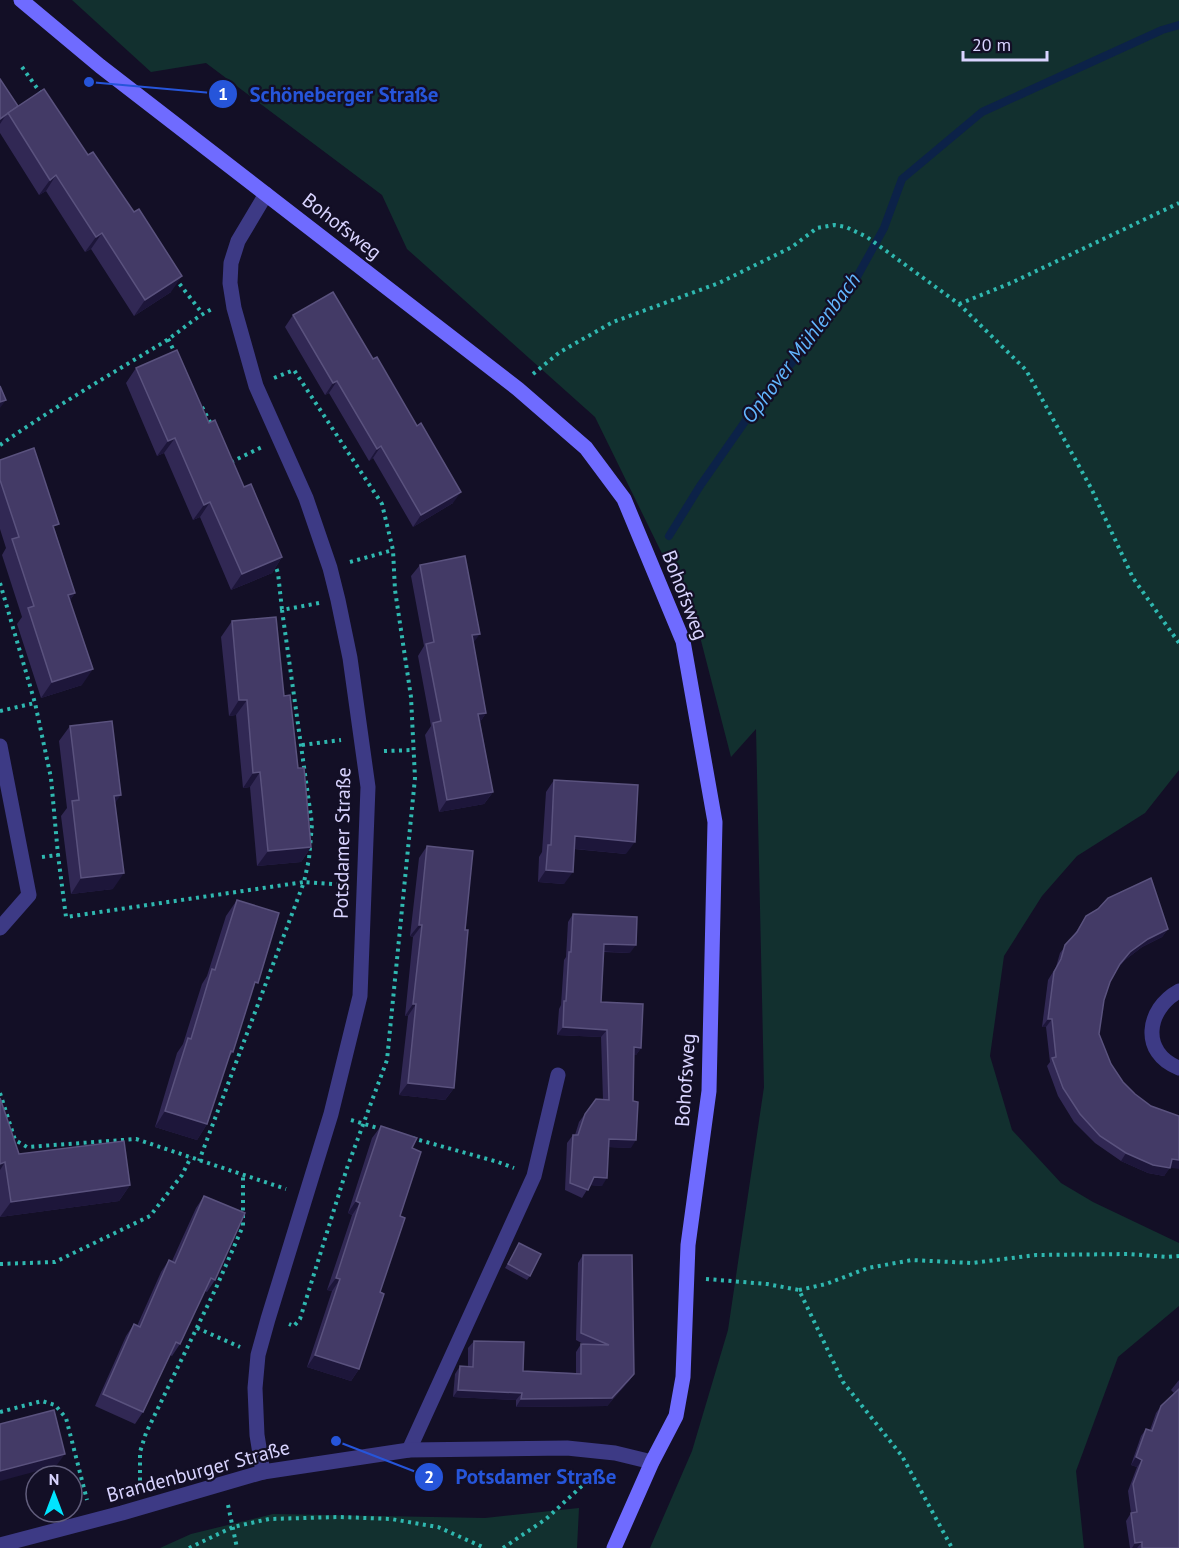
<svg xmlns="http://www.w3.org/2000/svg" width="1179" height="1548" font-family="'PT Sans',sans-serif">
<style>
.green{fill:#12302f}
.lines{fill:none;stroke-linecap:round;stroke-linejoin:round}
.stream{stroke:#0c2248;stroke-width:8}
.path{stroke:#2fb8b0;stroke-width:4;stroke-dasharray:3 4.5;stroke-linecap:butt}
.street{stroke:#3d3a85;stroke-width:15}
.secondary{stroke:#6f6bff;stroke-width:15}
.wall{fill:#312854}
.shaded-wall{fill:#1d163a}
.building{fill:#433a66;stroke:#5a527e;stroke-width:1.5}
.labels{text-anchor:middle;stroke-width:4.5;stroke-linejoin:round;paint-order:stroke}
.street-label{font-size:20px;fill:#d9d4ff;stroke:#130f26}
.water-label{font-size:21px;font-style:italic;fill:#62b6ff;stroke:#130f26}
.leader{fill:none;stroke:#2655da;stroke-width:2}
.callout-dot{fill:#2655da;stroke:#130f26;stroke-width:2}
.mark-label{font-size:18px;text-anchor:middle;font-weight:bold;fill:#fff}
.callout-label{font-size:21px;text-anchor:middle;font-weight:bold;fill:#2655da;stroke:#130f26;stroke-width:4.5;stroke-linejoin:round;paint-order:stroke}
</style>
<rect width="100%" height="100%" fill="#130f26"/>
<g class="green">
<path d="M72 0H1179V770L1145 813 1077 856 1042 896 1004 956 990 1056 1012 1130 1061 1183 1093 1202 1179 1243V1306L1118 1357 1076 1471 1084 1548H650L692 1451 728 1330 764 1087 756 729 731 757 697 625 595 417 407 249 382 195 206 63 151 72Z"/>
<path d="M579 1508 577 1548H160L191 1534 273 1514 485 1518Z"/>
</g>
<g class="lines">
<path class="stream" d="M669 536 700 486 751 413 847 295 884 228 902 179 982 112 1162 30 1179 25"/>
<g class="path">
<path d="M22 67 42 95"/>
<path d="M175 278 202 313"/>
<path d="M959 304 1011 283 1179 203"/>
<path d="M168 339 176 355"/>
<path d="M533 374 560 352 613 322 719 283 792 247 817 228 834 225 846 227 867 237 959 304 1026 370 1091 488 1133 578 1179 643"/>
<path d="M274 378 294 370 382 504 393 550 395 590 411 697 415 778 387 1060 347 1168 300 1319 294 1326 289 1324"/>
<path d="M202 407 211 424"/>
<path d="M0 445C53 408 109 375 164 342 181 331 195 317 214 308"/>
<path d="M231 462 262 447"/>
<path d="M274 562 278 573 282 610"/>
<path d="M350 562 393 550"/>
<path d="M0 583 35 703 51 778 58 855"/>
<path d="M319 603 282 610 312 824 309 859 304 882 345 885"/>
<path d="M0 711 35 703"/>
<path d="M302 745 341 740"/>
<path d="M384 751 413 750"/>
<path d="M42 857 58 855 66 917 304 882 199 1161"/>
<path d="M0 1093 15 1140 27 1147 136 1139 286 1189"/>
<path d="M351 1120 381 1129"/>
<path d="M412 1138 498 1162 514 1168"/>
<path d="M0 1264 55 1262 150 1216 182 1175 191 1157"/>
<path d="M706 1279 767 1284 799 1290 843 1382 902 1456 952 1548"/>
<path d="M799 1290 826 1284 868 1268 912 1260 972 1263 1036 1255 1129 1254 1167 1257 1179 1256"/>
<path d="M197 1328 240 1347"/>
<path d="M0 1412 42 1401 55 1405 66 1418 87 1500"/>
<path d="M140 1488V1452L146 1433 216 1288 243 1226V1175"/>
<path d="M228 1505 237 1548"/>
<path d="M189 1548 233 1527 269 1519 340 1517 391 1519 438 1527 485 1548"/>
<path d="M503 1548 546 1519 596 1473"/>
</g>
<g class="street">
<path d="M0 746 29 895 0 928"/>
<path d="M1179 991C1146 1009 1140 1053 1179 1068"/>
<path d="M409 1450 534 1176 558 1075"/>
<path d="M263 1472 257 1435 255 1388 258 1355 268 1319 331 1114 360 996 368 787 350 658 338 600 330 568 306 498 256 386 234 308 230 283 231 263 238 241 266 194"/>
<path d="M0 1545 122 1513 263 1472 409 1450 567 1448 615 1453 652 1462"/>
</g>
<path class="secondary" d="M21 0 100 66 518 389 586 448 624 499 683 641 715 822 709 1091 688 1245 683 1377 676 1416 652 1462 614 1548"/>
</g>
<g class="wall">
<path d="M0 79 18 106 171 292 134 316 91 249 85 252 46 191 39 195 0 133Z"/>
<path d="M293 315 453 503 413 527 373 458 369 461 329 393 325 395 285 327Z"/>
<path d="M136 368 209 423 282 557 272 573 231 590 200 517 193 520 164 453 157 456 126 383Z"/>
<path d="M0 460 55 531 75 593 70 600 82 685 41 698 17 624 22 617 2 555 6 548 0 529Z"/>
<path d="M420 565 473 643 486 713 480 722 493 792 484 804 439 812 425 735 431 726 418 656 424 646 411 576Z"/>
<path d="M232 621 284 696 298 768 311 847 301 862 257 866 250 787 243 788 236 715 229 716 221 637Z"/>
<path d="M70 726 115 803 113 889 71 894 61 816 67 808 59 741Z"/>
<path d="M554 780 626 854 574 849 564 884 538 882 539 857 542 852 546 792Z"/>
<path d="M427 846 465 930 454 1088 445 1100 399 1095 408 1016H405L413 937 410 936 419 858Z"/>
<path d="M237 900 253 989 233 1052 228 1058 207 1124 197 1140 155 1127 177 1053 183 1044 202 984 207 976 226 916Z"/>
<path d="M573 914 630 953 604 952 601 1002 641 1048 636 1055H634L631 1148 609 1147 602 1186 590 1185 582 1198 565 1190 567 1143 573 1135H575L579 1122 596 1099 603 1100 601 1037 557 1035 559 1009 561 1005 564 960 566 957 568 922Z"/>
<path d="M1086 916 1168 929 1162 937 1142 947 1125 960 1117 969 1110 982 1104 1000 1099 1034 1111 1064 1170 1167 1164 1176 1148 1173 1121 1161 1095 1143 1074 1122 1058 1096 1047 1066 1050 1062 1046 1027H1042L1048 980 1056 967 1060 953 1074 935Z"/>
<path d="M0 1098 19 1154 130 1185 119 1201 0 1217Z"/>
<path d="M381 1126 412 1148 400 1216 359 1369 351 1381 307 1367 332 1291 327 1290 352 1215 348 1213 372 1138Z"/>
<path d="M204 1196 215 1280 207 1292 205 1291 180 1344 172 1356 170 1355 143 1412 135 1424 95 1406 126 1336 134 1324 137 1326 161 1272 169 1260 172 1261 196 1208Z"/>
<path d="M519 1243 530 1276 527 1280 505 1268Z"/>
<path d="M583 1255 634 1374 629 1381 607 1406 516 1407V1400L453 1397 455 1374 460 1366 468 1367V1348L474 1341 523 1371 576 1373V1352L581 1344 585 1345 576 1340 578 1263Z"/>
<path d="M1179 1380V1548H1130L1126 1521 1131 1513 1128 1491 1137 1467 1131 1465 1141 1436 1146 1429 1150 1430 1156 1413 1161 1406 1174 1393 1171 1390Z"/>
</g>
<g class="shaded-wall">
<path d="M6 115 0 124V119Z"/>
<path d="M56 175 46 191 39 195 50 180Z"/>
<path d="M102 233 91 249 85 252 96 237Z"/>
<path d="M182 276 171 292 134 316 145 300Z"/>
<path d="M337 381 329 393 325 395 333 383Z"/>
<path d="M6 400 0 408V402Z"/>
<path d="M175 438 164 453 157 456 168 441Z"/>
<path d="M381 446 373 458 369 461 377 449Z"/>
<path d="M461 492 453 503 413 527 421 515Z"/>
<path d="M210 502 200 517 193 520 204 505Z"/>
<path d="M282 557 272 573 231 590 242 574Z"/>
<path d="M75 593 64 609 68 595Z"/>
<path d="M480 634 471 646 472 635Z"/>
<path d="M93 669 82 685 41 698 52 682Z"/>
<path d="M239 700H247L236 715 229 716Z"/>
<path d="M486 713 478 725V714Z"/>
<path d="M260 772 250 787 243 788 253 773Z"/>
<path d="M493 792 484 804 439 812 447 800Z"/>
<path d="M121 795 110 810 114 796Z"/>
<path d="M575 836 635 842 626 854 567 848Z"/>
<path d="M311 847 301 862 257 866 268 851Z"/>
<path d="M546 870 573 872 564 884 538 882Z"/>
<path d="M124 873 113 889 71 894 81 878Z"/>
<path d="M419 925H422L413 937 410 936Z"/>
<path d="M1168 929 1162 937 1142 947 1125 960 1114 972 1130 952 1148 939Z"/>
<path d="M604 944 636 945 630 953 599 951Z"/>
<path d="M413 1004H416L408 1016H405Z"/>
<path d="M1048 1019H1052L1046 1027H1042Z"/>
<path d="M563 1027 607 1030 601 1037 557 1035Z"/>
<path d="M634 1047 641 1048 636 1055H629Z"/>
<path d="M408 1083 454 1088 445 1100 399 1095Z"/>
<path d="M165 1111 207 1124 197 1140 155 1127Z"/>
<path d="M609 1139 636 1140 631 1148 603 1147Z"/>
<path d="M1126 1153 1170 1168 1164 1176 1148 1173 1121 1161Z"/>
<path d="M1172 1159 1179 1160V1169L1166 1167Z"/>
<path d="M5 1162 0 1170V1164Z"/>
<path d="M594 1177 607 1178 602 1186 588 1185Z"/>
<path d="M130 1185 119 1201 0 1217 11 1202Z"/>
<path d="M356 1201 360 1203 352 1215 348 1213Z"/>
<path d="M336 1278 340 1279 332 1291 327 1290Z"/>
<path d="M315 1355 359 1369 351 1381 307 1367Z"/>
<path d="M634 1374 629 1381 607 1406 516 1407 521 1399Z"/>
<path d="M458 1390 522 1393 516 1400 453 1397Z"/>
<path d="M65 1454 56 1466 0 1481V1471Z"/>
<path d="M1136 1457 1142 1460 1137 1467 1131 1465Z"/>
<path d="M1142 1542 1137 1548H1132L1135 1543Z"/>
</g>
<g class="building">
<path d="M0 79 18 106 0 119Z"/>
<path d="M44 89 88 155 93 152 134 212 139 209 182 276 145 300 102 233 96 237 56 175 50 180 8 113Z"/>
<path d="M333 292 373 359 377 357 417 426 421 423 461 492 421 515 381 446 377 449 337 381 333 383 293 315Z"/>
<path d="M177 350 209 423 215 420 244 487 251 484 282 557 242 574 210 502 204 505 175 438 168 441 136 368Z"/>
<path d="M0 386 6 400 0 402Z"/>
<path d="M34 448 59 524 53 526 75 593 68 595 93 669 52 682 28 608 34 606 12 539 19 537 0 480V460Z"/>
<path d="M465 556 480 634 472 635 486 713 478 714 493 792 447 800 433 723 441 721 426 644 434 642 420 565Z"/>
<path d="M276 617 284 696 290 695 298 768H304L311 847 268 851 260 772 253 773 247 700H239L232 621Z"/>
<path d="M112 721 121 795 114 796 124 873 81 878 72 801 79 800 70 726Z"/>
<path d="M554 780 638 785 635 842 575 836 573 872 546 870 548 845H551Z"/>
<path d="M427 846 473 851 465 930H468L454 1088 408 1083 416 1004H413L422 925H419Z"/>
<path d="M1151 878 1168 929 1148 939 1130 952 1120 964 1110 982 1104 1000 1099 1034 1111 1064 1123 1082 1135 1094 1151 1106 1179 1116V1160L1172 1159 1170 1168 1153 1165 1126 1153 1100 1136 1080 1114 1063 1088 1052 1058 1056 1057 1052 1019H1048L1054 972 1061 959 1065 945 1077 932 1086 916 1098 909 1108 898Z"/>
<path d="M237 900 279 913 258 983 255 982 233 1052 231 1051 207 1124 165 1111 188 1038 191 1039 212 969 215 970Z"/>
<path d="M573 914 637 917 636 945 604 944 601 1002 643 1004 641 1048 634 1047 633 1101 638 1102 636 1140 609 1139 607 1178 594 1177 588 1190 570 1183 573 1135H578L585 1114 596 1099 609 1100 607 1030 563 1027 564 1001H566L569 952H571Z"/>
<path d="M0 1098 19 1154 124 1141 130 1185 11 1202 5 1162 0 1164Z"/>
<path d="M381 1126 417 1138 412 1148 421 1152 400 1216 405 1218 380 1292 384 1294 359 1369 315 1355 340 1279 336 1278 360 1203 356 1201Z"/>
<path d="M204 1196 245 1213 215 1280 211 1278 180 1344 176 1342 143 1412 103 1394 134 1324 140 1327 169 1260 175 1263Z"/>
<path d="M519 1243 541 1254 530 1276 508 1264Z"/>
<path d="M583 1255H632L634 1374 612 1398 521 1399 522 1393 458 1390 460 1366 473 1367 474 1341 524 1342 523 1371 581 1374V1344L609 1345 581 1333Z"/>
<path d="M1179 1389V1548H1142V1542L1135 1543 1131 1513 1137 1512 1133 1484 1142 1460 1136 1457 1146 1429 1152 1431 1161 1406Z"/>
<path d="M54 1410 65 1454 0 1471V1424Z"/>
</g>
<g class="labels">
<g class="street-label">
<text transform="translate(342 226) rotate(38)" y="7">Bohofsweg</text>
<text transform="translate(685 595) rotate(69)" y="7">Bohofsweg</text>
<text transform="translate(342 843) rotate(-89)" y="7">Potsdamer Straße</text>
<text transform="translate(685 1080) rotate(-86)" y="7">Bohofsweg</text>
<text transform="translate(198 1471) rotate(-15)" y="7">Brandenburger Straße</text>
</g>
<g class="water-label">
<text transform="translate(801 348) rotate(-53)" y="7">Ophover Mühlenbach</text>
</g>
</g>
<path class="leader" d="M89 82L223 94M336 1441L429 1477"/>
<g class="callout-dot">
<circle cx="89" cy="82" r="6"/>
<circle cx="336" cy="1441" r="6"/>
<circle cx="223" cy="94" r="15"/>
<circle cx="429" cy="1477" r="15"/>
</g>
<g class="mark-label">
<text x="223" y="100">1</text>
<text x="429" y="1483">2</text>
</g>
<g class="callout-label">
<text x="344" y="102">Schöneberger Straße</text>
<text x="536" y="1484">Potsdamer Straße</text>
</g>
<g transform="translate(54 1494)"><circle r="28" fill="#130f26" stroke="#625e7d" stroke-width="1.5"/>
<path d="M0-4.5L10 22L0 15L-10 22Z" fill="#00e5ff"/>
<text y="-9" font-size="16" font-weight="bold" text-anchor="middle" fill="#d9d4ff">N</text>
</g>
<path d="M963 51v9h84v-9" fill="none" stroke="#d9d4ff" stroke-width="3"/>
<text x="972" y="51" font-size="18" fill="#d9d4ff" stroke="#130f26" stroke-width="4.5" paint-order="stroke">20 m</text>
</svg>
